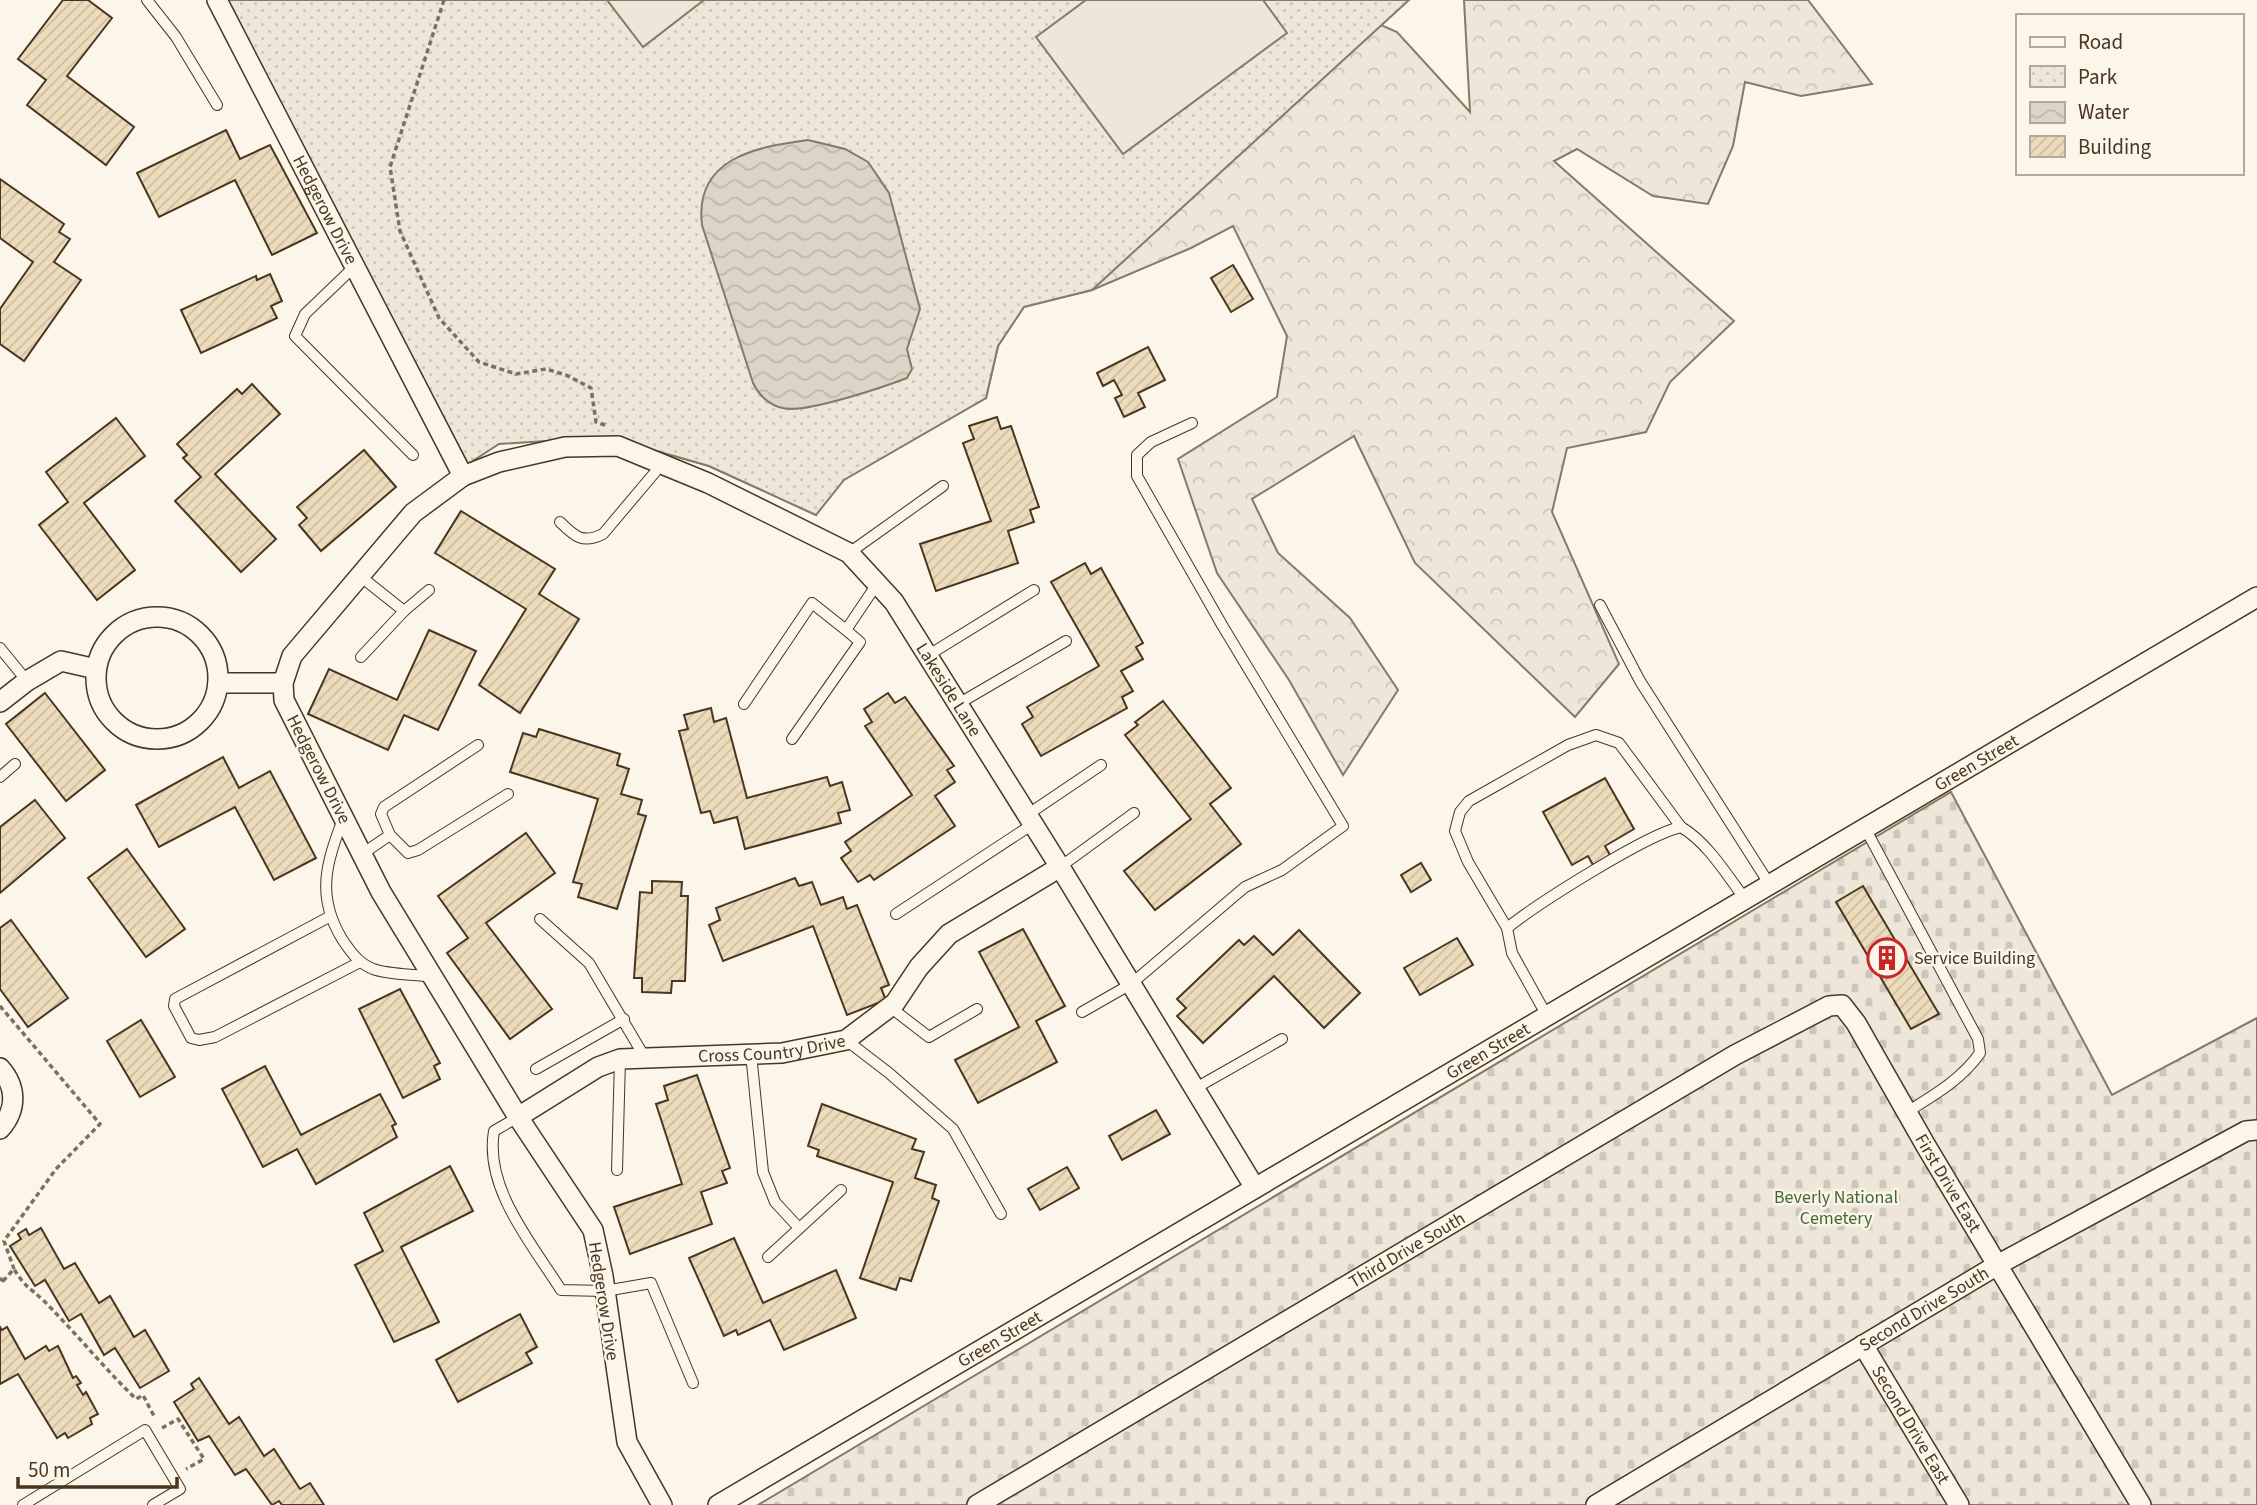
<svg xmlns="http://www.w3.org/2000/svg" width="2257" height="1505" font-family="'Source Sans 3',sans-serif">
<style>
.forest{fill:url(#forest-crowns);stroke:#887966;stroke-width:2}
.cemetery{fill:url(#cemetery-stones);stroke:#887966;stroke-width:2}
.park{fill:url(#park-dots);stroke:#887966;stroke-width:2}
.garden{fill:#ede6d9;stroke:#887966;stroke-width:2}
.water{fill:url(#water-waves);stroke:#887966;stroke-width:2}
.building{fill:url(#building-hatch);stroke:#4a3520;stroke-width:2}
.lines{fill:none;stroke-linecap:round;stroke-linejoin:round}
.lane-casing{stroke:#4a3520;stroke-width:12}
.street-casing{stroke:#4a3520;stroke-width:22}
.path{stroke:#7f6f5c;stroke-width:3.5;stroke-dasharray:5 3.5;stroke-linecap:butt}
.lane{stroke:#fbf6e9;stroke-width:10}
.street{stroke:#fbf6e9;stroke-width:19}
.labels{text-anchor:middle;stroke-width:5;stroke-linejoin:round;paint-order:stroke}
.street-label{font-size:18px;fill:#4a3520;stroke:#fbf6e9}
.poi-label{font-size:18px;fill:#4a3520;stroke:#fbf6e9;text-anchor:start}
.park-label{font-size:18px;fill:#436837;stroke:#fbf6e9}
</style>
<defs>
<pattern id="forest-crowns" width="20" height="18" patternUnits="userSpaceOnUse" patternTransform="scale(1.75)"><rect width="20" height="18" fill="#ede6d9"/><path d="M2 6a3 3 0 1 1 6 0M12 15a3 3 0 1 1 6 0" fill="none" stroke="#cdc6ba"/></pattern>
<pattern id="cemetery-stones" width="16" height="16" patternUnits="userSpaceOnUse" patternTransform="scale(1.75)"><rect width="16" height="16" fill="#ede6d9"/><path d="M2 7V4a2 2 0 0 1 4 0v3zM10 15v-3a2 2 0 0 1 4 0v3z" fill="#cdc6ba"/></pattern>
<pattern id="park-dots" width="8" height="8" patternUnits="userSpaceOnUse" patternTransform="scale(1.75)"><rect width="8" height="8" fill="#ede6d9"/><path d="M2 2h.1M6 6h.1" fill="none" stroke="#cdc6ba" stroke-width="1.8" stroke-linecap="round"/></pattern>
<pattern id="water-waves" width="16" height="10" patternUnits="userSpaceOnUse" patternTransform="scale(1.75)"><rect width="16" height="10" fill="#dcd4c6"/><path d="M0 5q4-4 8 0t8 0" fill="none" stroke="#beb7aa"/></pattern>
<pattern id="building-hatch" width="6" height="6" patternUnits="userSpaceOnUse" patternTransform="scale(1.75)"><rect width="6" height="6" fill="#ecdcbc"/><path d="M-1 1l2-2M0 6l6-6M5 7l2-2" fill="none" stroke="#ccbda1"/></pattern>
</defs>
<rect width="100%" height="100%" fill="#fbf6e9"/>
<path class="forest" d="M1464 0H1808L1872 84 1801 96 1745 82 1733 146 1708 204 1653 196 1577 149 1554 161 1734 321 1670 382 1646 432 1567 448 1552 512 1619 664 1575 717 1415 563 1354 436 1252 499 1278 553 1350 618 1398 690 1343 775 1289 680 1217 573 1178 459 1277 397 1287 336 1233 226 1191 248 1092 290 1024 306 998 346 986 398 810 425 816 515 709 466 608 437 1358 15 1397 32 1470 112Z"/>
<path class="cemetery" d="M1951 792 2112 1095 2257 1018V1505H758Z"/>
<path class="park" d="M224 0H1409L1092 290 1024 307 998 346 986 398 844 480 816 515 709 466 608 437 499 444 468 464Z"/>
<g class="garden">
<path d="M607 0H704L643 47Z"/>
<path d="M1086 0H1263L1287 33 1123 154 1036 37Z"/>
</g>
<path class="water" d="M808 140 845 149 868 162 889 193 920 309 907 349 912 369 907 378C881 388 817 409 791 409 774 409 760 398 753 383L702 225C694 158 756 147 808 140Z"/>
<g class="building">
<path d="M63 0H88L112 18 67 76 134 127 106 165 27 105 46 80 18 59Z"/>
<path d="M226 130 240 159 270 145 317 233 272 255 235 180 159 217 137 173Z"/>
<path d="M0 179 64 224 59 232 70 239 54 262 81 280 24 361 0 344V309L33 262 0 238Z"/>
<path d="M1233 265 1253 299 1231 312 1211 278Z"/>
<path d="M270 274 282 301 271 306 277 318 201 353 181 310 256 276 257 280Z"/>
<path d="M1148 347 1165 380 1138 393 1145 407 1124 417 1115 398 1122 395 1114 380 1103 386 1097 373Z"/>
<path d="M252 384 280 414 215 474 276 539 241 572 175 501 201 477 183 458 187 455 177 444 237 389 242 394Z"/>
<path d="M997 417 1001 429 1011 426 1039 507 1030 510 1034 522 1008 531 1018 563 936 591 920 544 991 521 963 443 974 439 969 426Z"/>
<path d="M116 418 145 456 84 503 135 570 97 600 39 525 68 502 46 472Z"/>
<path d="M364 450 396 487 321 551 299 525 307 518 297 507Z"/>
<path d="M461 511 555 569 539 594 579 619 520 713 479 685 526 609 435 553Z"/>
<path d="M1085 563 1091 574 1101 568 1143 643 1136 647 1143 659 1121 671 1133 691 1122 697 1127 708 1041 756 1022 724 1033 717 1027 707 1099 666 1051 582Z"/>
<path d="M429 630 476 651 438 730 404 715 388 750 308 714 329 669 397 700Z"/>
<path d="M45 693 105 770 66 801 6 724Z"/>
<path d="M888 693 895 703 905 697 954 766 947 770 955 782 935 796 955 826 874 880 870 875 858 882 841 858 851 851 845 842 912 795 865 726 872 722 864 709Z"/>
<path d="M1163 701 1231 788 1210 804 1241 844 1155 910 1124 871 1191 819 1125 735 1138 725 1135 722Z"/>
<path d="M711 708 714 722 726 718 747 798 827 777 830 786 842 782 850 810 838 813 841 823 745 849 737 817 714 823 710 811 701 813 679 731 688 729 684 715Z"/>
<path d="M539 729 620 754 617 765 629 769 621 794 642 800 638 814 646 816 617 909 578 897 582 884 573 882 598 799 510 772 523 733 536 737Z"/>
<path d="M223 757 239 788 270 771 316 858 274 880 235 807 159 847 136 805Z"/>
<path d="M1605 778 1634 829 1605 846 1610 855 1593 865 1588 856 1572 865 1543 812Z"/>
<path d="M35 800 65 838 0 893V827Z"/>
<path d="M526 833 555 873 486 923 552 1009 510 1039 447 953 468 938 438 896Z"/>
<path d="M127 849 185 929 146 957 88 878Z"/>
<path d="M1421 863 1431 880 1411 892 1401 875Z"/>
<path d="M795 878 799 886 812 882 821 905 843 897 847 909 857 905 889 985 881 988 886 1000 847 1015 813 926 723 961 709 925 720 920 716 908Z"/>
<path d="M652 881 682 882 681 896H688L685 981H672L671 993 642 992V978H634L640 892 652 893Z"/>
<path d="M1863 886 1939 1014 1911 1029 1836 902Z"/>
<path d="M11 920 68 998 28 1027 0 989V928Z"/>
<path d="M1023 929 1065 1006 1036 1021 1057 1062 978 1103 955 1060 1019 1027 979 952Z"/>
<path d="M1299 930 1360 993 1324 1028 1274 976 1203 1043 1177 1016 1186 1008 1177 999 1239 940 1244 945 1254 936 1273 955Z"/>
<path d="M1457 938 1473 965 1420 995 1404 968Z"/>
<path d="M400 989 440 1063 434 1066 440 1079 403 1098 359 1009Z"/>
<path d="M141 1020 175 1077 140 1097 107 1041Z"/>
<path d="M265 1066 301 1135 380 1094 396 1124 392 1126 397 1137 316 1184 297 1149 263 1167 222 1089Z"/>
<path d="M697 1075 730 1168 722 1171 727 1183 701 1192 712 1224 630 1254 614 1207 682 1184 656 1104 668 1100 664 1086Z"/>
<path d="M822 1104 916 1139 912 1149 924 1152 915 1178 936 1185 932 1198 939 1201 911 1281 900 1278 896 1290 860 1278 893 1182 817 1156 819 1150 808 1146Z"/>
<path d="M1156 1110 1170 1134 1122 1160 1109 1136Z"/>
<path d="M450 1166 473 1211 401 1247 439 1322 394 1342 355 1265 383 1251 364 1213Z"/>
<path d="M1067 1167 1079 1188 1040 1210 1028 1189Z"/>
<path d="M41 1228 64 1269 75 1263 99 1303 110 1296 134 1337 145 1330 169 1371 140 1388 115 1348 104 1355 81 1314 69 1321 45 1280 35 1286 10 1246 21 1239 18 1234 26 1229 29 1235Z"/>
<path d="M734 1238 763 1303 836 1270 856 1318 784 1350 770 1320 738 1335 736 1330 724 1336 689 1258Z"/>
<path d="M520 1314 537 1347 526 1353 532 1363 458 1402 436 1360Z"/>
<path d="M0 1327 2 1330 7 1327 25 1359 46 1346 49 1351 58 1346 73 1378 76 1376 81 1383 77 1385 83 1395 86 1392 98 1414 90 1418 92 1424 68 1438 65 1433 57 1438 18 1374 0 1384Z"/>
<path d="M199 1378 229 1424 239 1417 264 1456 274 1449 300 1489 310 1483 324 1505H282L279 1501 272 1505 246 1469 235 1475 209 1436 198 1441 174 1402 194 1389 191 1384Z"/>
</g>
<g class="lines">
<g class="lane-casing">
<g id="lane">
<path d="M147 0 176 37 217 105"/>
<path d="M355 266 305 314 295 336 413 455"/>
<path d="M560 522C575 537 583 544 603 534L662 464"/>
<path d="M849 553 943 486"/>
<path d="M360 576 404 611 361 657"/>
<path d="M1600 605 1640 681 1770 885"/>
<path d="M404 611 429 590"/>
<path d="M0 648 27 681"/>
<path d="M927 656 1034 590"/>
<path d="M744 704 812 603 846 630"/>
<path d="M958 704 1066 641"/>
<path d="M792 739 860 642 846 630 877 584"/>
<path d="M0 777 15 764"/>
<path d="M1027 815 1101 765"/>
<path d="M343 819C326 864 316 896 342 939 350 951 358 963 373 969 390 975 414 974 432 977"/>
<path d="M1865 828 1978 1039 1980 1053C1961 1080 1934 1095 1907 1112"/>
<path d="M390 835 408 853 418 850 508 794"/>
<path d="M362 854 390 835 381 814 384 807 478 745"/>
<path d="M1060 867 1134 813"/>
<path d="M896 914 1033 824"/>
<path d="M329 917 175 999 174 1006 191 1038 199 1040 215 1037 360 962"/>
<path d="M540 919 589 963 644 1056"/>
<path d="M1507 928C1537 904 1647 834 1681 827 1708 843 1726 874 1745 899"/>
<path d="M890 1007 929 1037 977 1009"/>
<path d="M1082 1012 1131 984 1245 887 1282 870 1343 826 1222 625 1137 476V455L1151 442 1192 423"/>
<path d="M1547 1016 1512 953 1507 928 1468 862 1455 831 1460 812 1469 801 1568 745 1596 735 1619 743 1681 827"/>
<path d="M846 1040 889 1073 953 1129 1001 1214"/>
<path d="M751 1054 763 1172 775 1202 799 1228"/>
<path d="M536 1069 624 1019"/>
<path d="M1194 1089 1282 1039"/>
<path d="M518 1117 494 1131C484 1188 532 1244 561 1290L605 1291 651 1283 693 1383"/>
<path d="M617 1170 620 1059"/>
<path d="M768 1257 841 1190"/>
<path d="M23 1505 145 1430 180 1489 153 1505"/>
</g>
</g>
<g class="street-casing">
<g id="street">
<path id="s1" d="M217 0 463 476"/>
<circle cx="157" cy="678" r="61"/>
<path d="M218 683H283"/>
<path d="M0 702 27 681 61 661 96 669"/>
<path d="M0 1068C17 1087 17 1110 0 1129"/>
<path id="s2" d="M518 1117 598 1067 620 1059 782 1053 846 1040 895 1003 919 967 949 934 1060 867"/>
<path id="s3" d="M1863 1345 1959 1505"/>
<path id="s4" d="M662 1505 627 1442 603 1276 593 1230 518 1117 381 892 284 700 283 683 292 656 413 513 463 476 499 462 565 447 618 446 708 483 849 553 894 602 1060 867 1255 1188"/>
<path id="s5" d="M718 1505 2257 597"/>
<path id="s6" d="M977 1505 1735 1055 1829 1006 1842 1005 1856 1023 1926 1146 2141 1505"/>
<path id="s7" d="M1596 1505 1999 1264 2246 1131 2257 1130"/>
</g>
</g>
<g class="path">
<path d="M444 0 390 167 400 231 439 318 479 362 516 374 546 369 566 375 591 388 596 422 605 425"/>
<path d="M0 1006 100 1124 56 1169 4 1241 14 1269"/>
<path d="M0 1278 3 1281 0 1284"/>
<path d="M3 1281 14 1269C24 1286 30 1288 43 1300 75 1332 104 1368 136 1399L143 1395 155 1418"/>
<path d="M162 1428 178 1419 204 1459 186 1469"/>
</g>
<use href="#lane" class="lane"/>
<use href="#street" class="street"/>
</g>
<defs>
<g id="building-ring" transform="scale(2.0125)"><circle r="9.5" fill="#fbf6e9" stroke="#c62828" stroke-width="1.5"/><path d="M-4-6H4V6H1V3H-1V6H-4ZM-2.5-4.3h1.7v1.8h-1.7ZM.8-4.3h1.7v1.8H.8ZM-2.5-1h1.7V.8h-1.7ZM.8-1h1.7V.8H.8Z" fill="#c62828"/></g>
</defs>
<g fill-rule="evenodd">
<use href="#building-ring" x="1887" y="958"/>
</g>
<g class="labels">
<g class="street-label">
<text dy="6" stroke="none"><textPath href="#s1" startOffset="236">Hedgerow Drive</textPath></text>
<text dy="6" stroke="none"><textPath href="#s4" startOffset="1780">Lakeside Lane</textPath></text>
<text dy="6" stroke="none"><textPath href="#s5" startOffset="1461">Green Street</textPath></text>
<text transform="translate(319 769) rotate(63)" y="6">Hedgerow Drive</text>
<text dy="6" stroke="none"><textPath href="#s2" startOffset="270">Cross Country Drive</textPath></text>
<text dy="6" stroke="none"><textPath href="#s5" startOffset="894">Green Street</textPath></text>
<text dy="6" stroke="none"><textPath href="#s6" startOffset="1208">First Drive East</textPath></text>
<text dy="6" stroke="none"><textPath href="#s6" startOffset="500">Third Drive South</textPath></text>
<text transform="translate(604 1301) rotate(81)" y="6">Hedgerow Drive</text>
<text dy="6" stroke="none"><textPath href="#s7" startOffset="382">Second Drive South</textPath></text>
<text dy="6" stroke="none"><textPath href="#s5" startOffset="327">Green Street</textPath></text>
<text dy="6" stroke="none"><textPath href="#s3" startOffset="93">Second Drive East</textPath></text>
</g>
<g class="poi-label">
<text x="1914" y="964">Service Building</text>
</g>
<g class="park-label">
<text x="1836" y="1203">Beverly National<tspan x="1836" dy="21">Cemetery</tspan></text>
</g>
</g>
<rect x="2016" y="14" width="228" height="161" fill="#fbf6e9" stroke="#b4a999" stroke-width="2"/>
<rect x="2030" y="37" width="35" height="10" fill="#fbf6e9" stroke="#b4a999" stroke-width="2"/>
<text x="2078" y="49" font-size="21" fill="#4a3520">Road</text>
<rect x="2030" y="66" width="35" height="21" fill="url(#park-dots)" stroke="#b4a999" stroke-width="2"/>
<text x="2078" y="84" font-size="21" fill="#4a3520">Park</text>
<rect x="2030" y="102" width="35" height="21" fill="url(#water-waves)" stroke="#b4a999" stroke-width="2"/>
<text x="2078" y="119" font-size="21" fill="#4a3520">Water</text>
<rect x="2030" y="136" width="35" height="21" fill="url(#building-hatch)" stroke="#b4a999" stroke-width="2"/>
<text x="2078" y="154" font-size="21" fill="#4a3520">Building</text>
<path d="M18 1477v10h159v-10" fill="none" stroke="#4a3520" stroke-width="3.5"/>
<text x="28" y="1477" font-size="21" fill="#4a3520" stroke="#fbf6e9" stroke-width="5" paint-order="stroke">50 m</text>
</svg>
